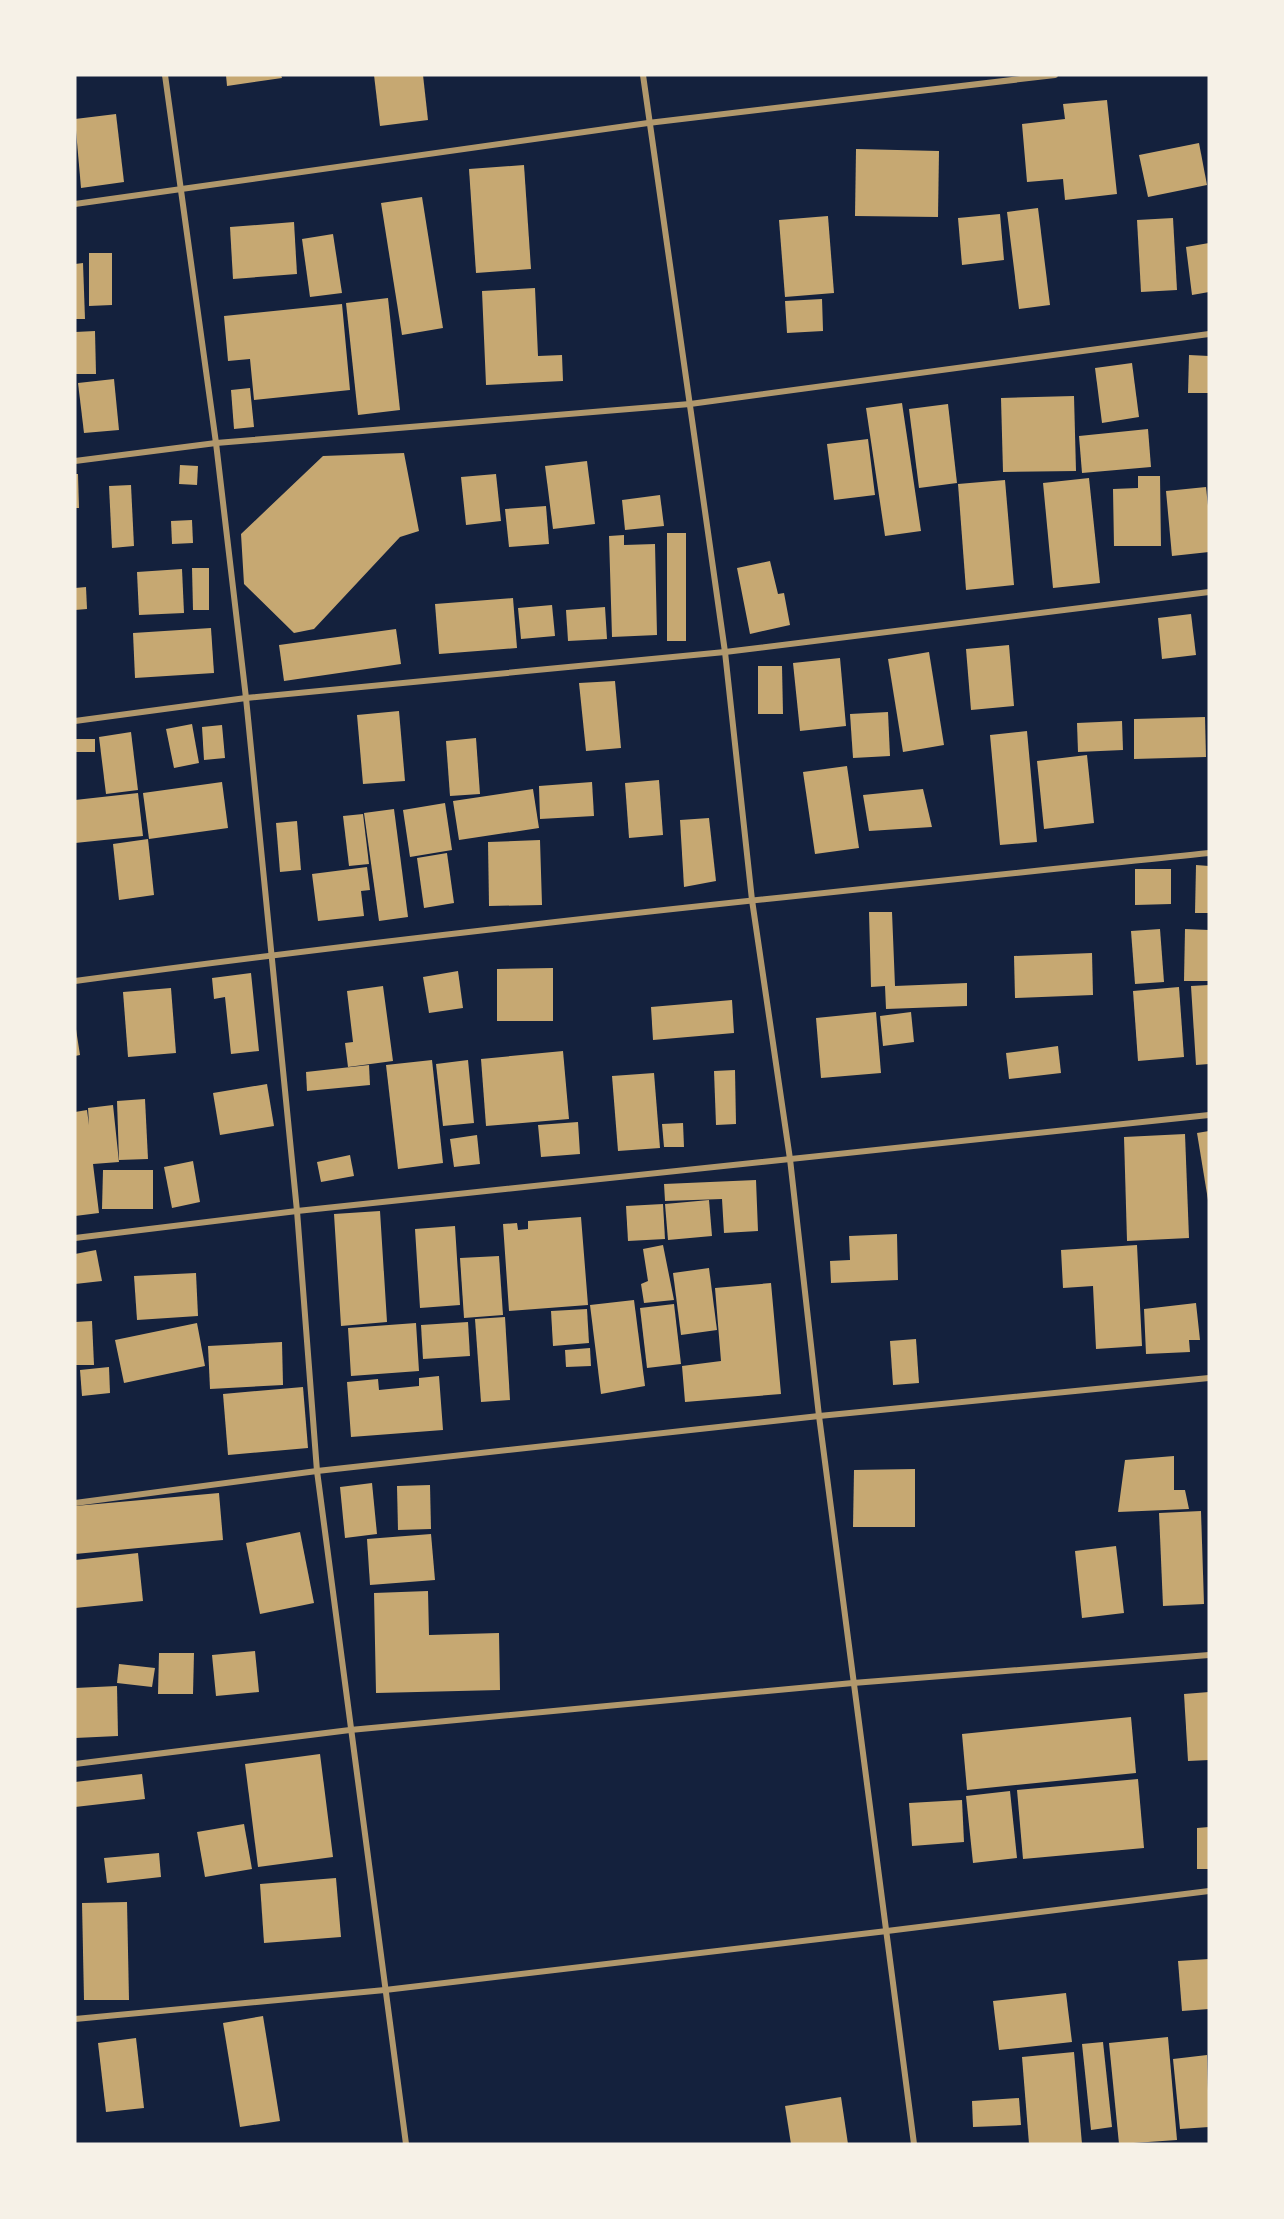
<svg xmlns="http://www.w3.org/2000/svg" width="1284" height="2219" font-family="'Space Grotesk',sans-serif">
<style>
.building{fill:#c6a872}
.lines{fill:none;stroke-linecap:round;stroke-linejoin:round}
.minor{stroke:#b1986c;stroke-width:6}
</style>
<rect width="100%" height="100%" fill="#14213d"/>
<g class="building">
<path d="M226 75H281L282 78 227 86Z"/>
<path d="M374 75H423L428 120 380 126Z"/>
<path d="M1107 100 1117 194 1065 200 1063 179 1027 182 1022 124 1065 119 1063 104Z"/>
<path d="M116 114 124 182 81 188 75 119Z"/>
<path d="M1199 143 1207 185 1148 197 1139 155Z"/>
<path d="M856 149 939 151 938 217 855 216Z"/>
<path d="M524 165 531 269 476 273 469 169Z"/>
<path d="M422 197 443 328 402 335 381 203Z"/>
<path d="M1038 208 1050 305 1019 309 1007 212Z"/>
<path d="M1000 214 1004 260 962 265 958 218Z"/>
<path d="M828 216 834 293 785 297 779 220Z"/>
<path d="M1173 218 1177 290 1141 292 1137 220Z"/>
<path d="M294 222 297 274 233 279 230 227Z"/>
<path d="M333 234 342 293 310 297 302 239Z"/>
<path d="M1209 243V292L1192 295 1186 247Z"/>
<path d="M89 253H112V305L89 306Z"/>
<path d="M83 263 85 319H75V264Z"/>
<path d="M535 288 538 356 562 355 563 381 486 385 482 291Z"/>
<path d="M388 298 400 410 358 415 346 303Z"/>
<path d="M822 299 823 331 787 333 785 301Z"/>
<path d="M342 304 350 390 254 400 250 359 228 361 224 316Z"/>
<path d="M95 331 96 374H75V332Z"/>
<path d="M1189 355 1209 356V393H1188Z"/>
<path d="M1132 363 1139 417 1102 423 1095 368Z"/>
<path d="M114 379 119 430 84 433 78 383Z"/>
<path d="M250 388 254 427 234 429 231 390Z"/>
<path d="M1074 396 1076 471 1003 472 1001 398Z"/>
<path d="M902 403 921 531 885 536 866 408Z"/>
<path d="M948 404 957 483 919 488 909 409Z"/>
<path d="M1148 429 1151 467 1082 473 1079 436Z"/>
<path d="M868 439 875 495 834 500 827 444Z"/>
<path d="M404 453 419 531 400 537 314 629 294 633 244 584 241 534 323 456Z"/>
<path d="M587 461 595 524 553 529 545 466Z"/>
<path d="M180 465 198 466 197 485 179 484Z"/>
<path d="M75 474H78L79 508H75Z"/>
<path d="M496 474 501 521 466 525 461 477Z"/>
<path d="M1138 476H1160L1161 546H1114L1113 489 1138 488Z"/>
<path d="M1089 478 1100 583 1053 588 1043 483Z"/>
<path d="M1005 480 1014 585 966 590 958 484Z"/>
<path d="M131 485 134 546 112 548 109 486Z"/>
<path d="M1206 487 1209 515V552L1172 556 1166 491Z"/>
<path d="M660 495 664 526 625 530 622 500Z"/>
<path d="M546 506 549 544 509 547 505 509Z"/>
<path d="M192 520 193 543 172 544 171 521Z"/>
<rect x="667" y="533" width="19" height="108"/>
<path d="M624 535V545L655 544 657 635 612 637 609 536Z"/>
<path d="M770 561 778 594 784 593 790 625 750 634 737 568Z"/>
<path d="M192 568H209V610H193Z"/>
<path d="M182 569 184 613 139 615 137 572Z"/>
<path d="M86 587 87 609 75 610V588Z"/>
<path d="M513 598 517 648 439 654 435 604Z"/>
<path d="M552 605 555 636 521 639 518 608Z"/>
<path d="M605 607 607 639 568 641 566 610Z"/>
<path d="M1191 614 1196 655 1162 659 1158 618Z"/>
<path d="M211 628 214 673 135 678 133 633Z"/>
<path d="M396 629 401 664 284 681 279 645Z"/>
<path d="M1009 645 1014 706 971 710 966 649Z"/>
<path d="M929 652 944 745 903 752 888 659Z"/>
<path d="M840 658 846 726 800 731 793 663Z"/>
<path d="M758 666H782L783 714H758Z"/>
<path d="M615 681 621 748 586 751 579 683Z"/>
<path d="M399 711 405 781 363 784 357 715Z"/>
<path d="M888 712 890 756 853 758 850 714Z"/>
<path d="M1205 717 1206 757 1134 759V719Z"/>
<path d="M1122 721 1123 750 1078 752 1077 723Z"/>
<path d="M192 724 199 763 174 768 166 729Z"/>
<path d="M222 725 225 758 204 760 202 727Z"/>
<path d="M1027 731 1037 842 1000 845 990 735Z"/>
<path d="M131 732 138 790 106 794 99 737Z"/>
<path d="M476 738 480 794 450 796 446 741Z"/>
<rect x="75" y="739" width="20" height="13"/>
<path d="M1087 755 1094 823 1044 829 1037 761Z"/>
<path d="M847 766 859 848 815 854 803 772Z"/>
<path d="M659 780 663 835 629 838 625 783Z"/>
<path d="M222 782 228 828 149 839 143 793Z"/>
<path d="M592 782 594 816 540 819 539 786Z"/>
<path d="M533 789 539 828 459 840 453 801Z"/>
<path d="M923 789 932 827 869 831 863 795Z"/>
<path d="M138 793 143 836 75 843V800Z"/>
<path d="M445 803 452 850 410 857 403 810Z"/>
<path d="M394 809 408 917 379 921 364 813Z"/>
<path d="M363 814 369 864 349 866 343 816Z"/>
<path d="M709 818 716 881 684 887 680 820Z"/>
<path d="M297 821 301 870 280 872 276 823Z"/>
<path d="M148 839 154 895 119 900 113 844Z"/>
<path d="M540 840 542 905 489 906 488 842Z"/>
<path d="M447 853 454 903 424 908 417 858Z"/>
<path d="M1196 865 1209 866V913H1195Z"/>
<path d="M367 867 370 890 361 891 364 916 318 921 312 874Z"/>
<path d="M1135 869H1171V904L1135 905Z"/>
<path d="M869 912H892L895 986 967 983V1006L886 1009 885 986 871 987Z"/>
<path d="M1160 929 1164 982 1135 984 1131 931Z"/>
<path d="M1185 929 1209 930V981H1184Z"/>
<path d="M1092 953 1093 995 1015 998 1014 956Z"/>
<path d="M553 968V1021H497V969Z"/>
<path d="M458 971 463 1008 429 1013 423 977Z"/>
<path d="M251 973 259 1051 231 1054 225 997 214 999 212 978Z"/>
<path d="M1209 985V1064L1196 1065 1191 986Z"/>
<path d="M383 986 393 1061 348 1067 345 1043 353 1042 347 991Z"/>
<path d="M1179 987 1184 1057 1138 1061 1133 991Z"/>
<path d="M171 988 176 1053 128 1057 123 992Z"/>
<path d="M732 1000 734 1033 653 1040 651 1007Z"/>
<path d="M876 1012 881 1073 821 1078 816 1018Z"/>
<path d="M911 1012 914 1042 883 1046 880 1016Z"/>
<path d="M75 1023 80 1055 75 1056Z"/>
<path d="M1058 1046 1061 1073 1009 1079 1006 1053Z"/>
<path d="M563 1051 569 1119 486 1126 481 1059Z"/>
<path d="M432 1060 443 1163 398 1169 386 1065Z"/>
<path d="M468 1060 474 1123 443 1126 436 1064Z"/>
<path d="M369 1065 370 1085 307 1091 306 1072Z"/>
<path d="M735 1070 736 1124 716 1125 714 1071Z"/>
<path d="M654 1073 660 1148 618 1151 612 1076Z"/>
<path d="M267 1084 274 1126 220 1135 213 1093Z"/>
<path d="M145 1099 148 1159 119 1160 117 1101Z"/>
<path d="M113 1105 119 1162 93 1164 99 1213 75 1216V1112L87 1110 89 1125 88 1108Z"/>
<path d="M578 1122 580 1154 541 1157 538 1125Z"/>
<path d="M683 1123 684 1147H664L662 1124Z"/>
<path d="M1209 1131V1200H1208L1197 1133Z"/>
<path d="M1185 1134 1189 1238 1127 1241 1124 1137Z"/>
<path d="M477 1135 480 1164 454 1167 450 1139Z"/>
<path d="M350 1155 354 1176 321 1182 317 1162Z"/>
<path d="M193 1161 200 1202 172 1208 164 1167Z"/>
<path d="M103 1170H153V1209H102Z"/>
<path d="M756 1180 758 1231 724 1233 722 1199 665 1201 664 1184Z"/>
<path d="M709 1200 712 1236 668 1240 665 1204Z"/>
<path d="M663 1204 665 1239 628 1241 626 1206Z"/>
<path d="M380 1211 387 1322 341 1326 334 1214Z"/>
<path d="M581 1217 588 1305 509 1311 503 1224 517 1223 518 1230 528 1229V1221Z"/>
<path d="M455 1226 460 1305 420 1308 415 1229Z"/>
<path d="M897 1234 898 1280 831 1283 830 1261 850 1260 849 1236Z"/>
<path d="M663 1245 674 1300 644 1303 641 1284 648 1281 643 1249Z"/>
<path d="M1137 1245 1142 1346 1096 1349 1093 1286 1063 1288 1061 1250Z"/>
<path d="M96 1250 102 1281 75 1284V1254Z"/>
<path d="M499 1256 503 1315 464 1318 460 1258Z"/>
<path d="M709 1268 717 1330 681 1335 673 1273Z"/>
<path d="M196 1273 198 1316 137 1320 134 1276Z"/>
<path d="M771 1283 781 1394 685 1402 682 1366 721 1361 715 1288Z"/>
<path d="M634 1300 645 1386 601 1394 590 1305Z"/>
<path d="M1196 1303 1200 1340H1189L1190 1352 1146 1354 1144 1309Z"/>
<path d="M674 1304 681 1364 647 1368 640 1308Z"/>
<path d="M587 1309 589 1343 553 1346 551 1311Z"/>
<path d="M505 1317 510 1400 481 1402 475 1319Z"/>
<path d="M92 1321 94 1365H75V1322Z"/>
<path d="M468 1322 470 1356 423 1359 421 1325Z"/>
<path d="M197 1323 205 1366 124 1383 115 1340Z"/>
<path d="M416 1323 419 1371 351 1376 348 1328Z"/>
<path d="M916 1339 919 1383 893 1385 890 1341Z"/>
<path d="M282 1342 283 1385 210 1389 208 1346Z"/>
<path d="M590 1348 591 1366 566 1367 565 1350Z"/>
<path d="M109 1367 110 1393 82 1396 80 1370Z"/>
<path d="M439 1376 443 1430 351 1437 347 1382 378 1379 379 1390 419 1386V1378Z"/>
<path d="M303 1387 308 1448 228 1455 223 1394Z"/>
<path d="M1174 1456V1490H1185L1189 1509 1118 1512 1125 1460Z"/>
<path d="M915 1469V1527H853L854 1470Z"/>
<path d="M372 1483 377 1534 345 1538 340 1487Z"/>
<path d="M430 1485 431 1529 398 1530 397 1486Z"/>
<path d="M219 1493 223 1540 75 1554V1506Z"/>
<path d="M1201 1511 1204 1604 1163 1606 1159 1513Z"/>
<path d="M300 1532 314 1603 260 1614 246 1543Z"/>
<path d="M431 1534 435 1580 370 1585 367 1539Z"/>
<path d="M1116 1546 1124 1613 1082 1618 1075 1551Z"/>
<path d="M138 1553 143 1601 75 1608V1560Z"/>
<path d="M428 1591 429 1635 499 1633 500 1690 376 1693 374 1593Z"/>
<path d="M255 1651 259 1692 216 1696 212 1655Z"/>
<path d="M159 1653H194L193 1694H158Z"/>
<path d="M119 1664 155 1668 152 1687 117 1683Z"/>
<path d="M117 1686 118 1736 75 1738V1688Z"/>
<path d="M1209 1692V1760L1188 1761 1184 1694Z"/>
<path d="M1131 1717 1136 1773 967 1790 962 1734Z"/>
<path d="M320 1754 333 1857 258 1867 245 1764Z"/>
<path d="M142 1774 145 1799 75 1807V1782Z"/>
<path d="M1138 1779 1144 1848 1023 1859 1017 1790Z"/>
<path d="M1010 1791 1017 1858 973 1863 966 1796Z"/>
<path d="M962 1800 964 1842 912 1846 909 1803Z"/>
<path d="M244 1824 252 1869 205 1877 197 1832Z"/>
<path d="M1209 1827V1869H1197V1828Z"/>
<path d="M159 1853 161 1877 107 1883 104 1858Z"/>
<path d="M336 1878 341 1937 264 1943 260 1884Z"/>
<path d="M127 1902 129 2000H84L82 1903Z"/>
<path d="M1209 1959V2009L1182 2011 1178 1961Z"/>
<path d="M1066 1993 1072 2042 999 2050 993 2001Z"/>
<path d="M263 2016 280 2121 240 2127 223 2023Z"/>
<path d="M1168 2037 1177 2140 1119 2144 1109 2043Z"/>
<path d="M136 2038 144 2108 106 2112 98 2043Z"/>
<path d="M1103 2042 1112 2127 1091 2130 1082 2044Z"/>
<path d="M1074 2052 1082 2144H1029L1022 2057Z"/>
<path d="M1207 2055 1209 2127 1180 2129 1173 2059Z"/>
<path d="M841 2097 848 2144H791L785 2106Z"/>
<path d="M1019 2098 1021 2125 973 2127 972 2101Z"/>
</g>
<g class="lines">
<g class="minor">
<path d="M165 75 216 443 246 698 297 1211 317 1471 406 2144"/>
<path d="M643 75 725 652 752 900 790 1159 819 1416 914 2144"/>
<path d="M75 204 648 123 1055 75"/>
<path d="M75 461 216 443 690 404 1209 334"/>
<path d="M75 721 246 698 725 652 1209 592"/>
<path d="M75 981C452 930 831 892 1209 853"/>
<path d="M75 1238 297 1211 1209 1115"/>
<path d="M75 1503 317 1471 819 1416 1209 1378"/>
<path d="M75 1764 350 1730 853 1683 1209 1655"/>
<path d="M75 2019 385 1990 887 1931 1209 1891"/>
</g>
</g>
<rect width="1284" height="2219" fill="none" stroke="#f6f1e7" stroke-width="153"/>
</svg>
